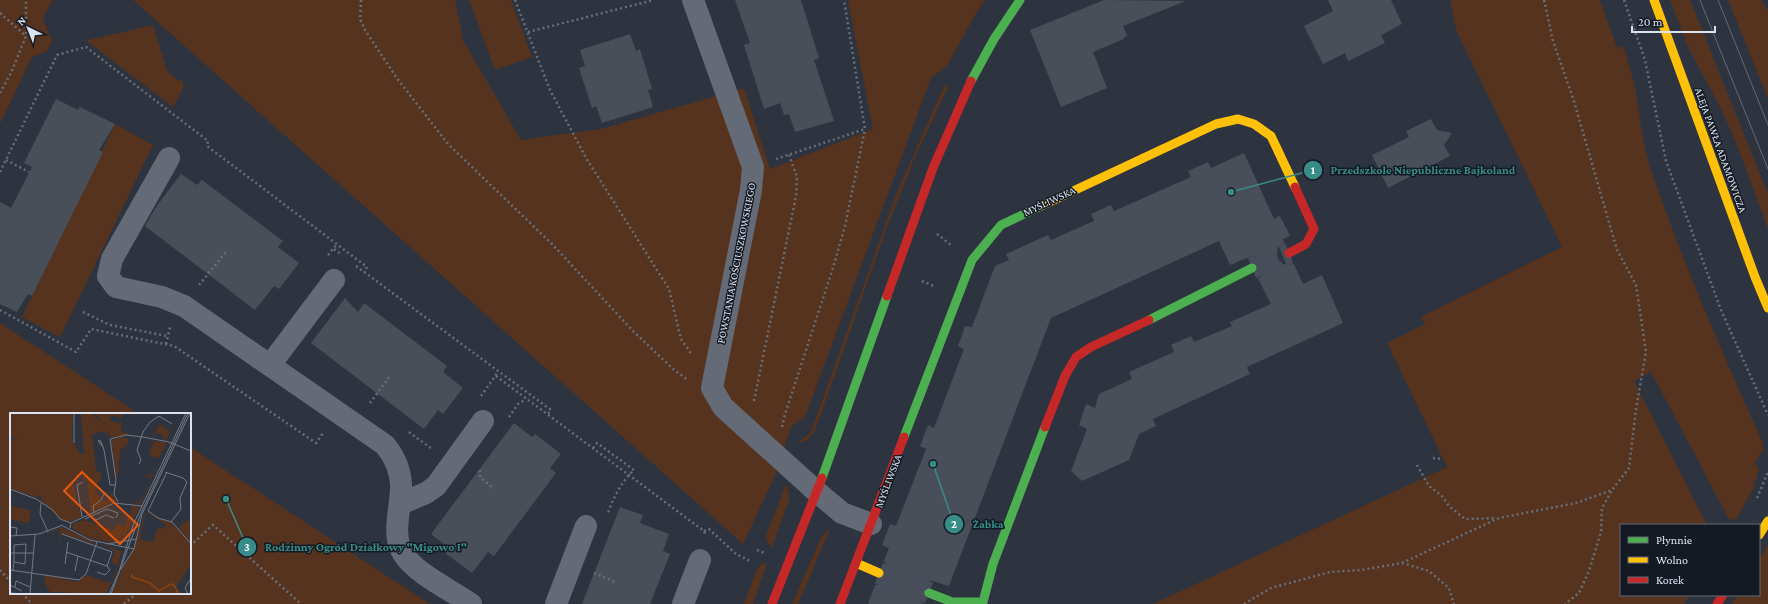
<svg xmlns="http://www.w3.org/2000/svg" width="1768" height="604" font-family="'Crimson Pro',serif">
<style>
.green{fill:#55331f}
.building{fill:#494f59}
.lines{fill:none;stroke-linecap:round;stroke-linejoin:round}
.secondary-tunnel{stroke:#474e5a;stroke-width:22;stroke-dasharray:22 11;stroke-linecap:butt}
.path{stroke:#696f78;stroke-width:2.5;stroke-dasharray:2 3;stroke-linecap:butt}
.street{stroke:#656b76;stroke-width:22}
.fast{stroke:#4caf50;stroke-width:9}
.slow{stroke:#ffc107;stroke-width:9}
.jam{stroke:#c62828;stroke-width:9}
.tram{stroke:#646a74;stroke-width:1}
.labels{text-anchor:middle;stroke-width:3;stroke-linejoin:round;paint-order:stroke}
.street-label{font-size:11px;fill:#dbe3f1;stroke:#141a23}
.inset-river{fill:none;stroke:#7f4111;stroke-width:2}
.inset-road{fill:none;stroke:#737a86;stroke-width:1}
.view{fill:#e8590c;fill-opacity:0.15;stroke:#e8590c;stroke-width:2}
.inset-edge{fill:none;stroke:#dbe3f1;stroke-width:2}
.leader{fill:none;stroke:#388c88;stroke-width:1.5}
.callout-dot{fill:#388c88;stroke:#141a23;stroke-width:1.5}
.mark-label{font-size:12px;text-anchor:middle;font-weight:bold;fill:#fff}
.callout-label{font-size:12px;text-anchor:middle;font-weight:bold;fill:#388c88;stroke:#141a23;stroke-width:3;stroke-linejoin:round;paint-order:stroke}
</style>
<rect width="100%" height="100%" fill="#2d343f"/>
<g class="green">
<path d="M0 0H53L43 18 52 42 47 51 32 57 0 124Z"/>
<path d="M133 0H455L463 40 521 140 601 129 744 88 770 169 873 129 848 0H986L979 8 947 66 931 78 805 417 791 427 774 478 743 544Z"/>
<path d="M469 0H511L532 57 495 70Z"/>
<path d="M1450 0H1600L1617 48 1623 46C1628 62 1633 77 1636 93 1640 119 1643 145 1651 170 1683 263 1722 352 1762 441L1764 448 1755 463 1759 469 1753 489 1736 520 1729 519 1651 372 1634 381 1707 525H1621V595H1690L1684 604H1153L1447 467 1387 343 1425 324 1421 317 1562 247 1456 30Z"/>
<path d="M1670 0H1690L1768 194V229L1736 142 1721 109 1688 47Z"/>
<path d="M1728 0H1761L1768 11V99Z"/>
<path d="M153 25 167 71 179 81 182 80 184 86 173 107 88 42V40Z"/>
<path d="M944 86 948 87 913 162 885 233 815 431 807 440 795 444 808 435 812 429 897 192Z"/>
<path d="M115 124 153 145 60 337 22 317Z"/>
<path d="M0 323 139 414H11V593H190V447L430 604H0Z"/>
<path d="M786 484 789 494V500L772 547 768 543 766 536Z"/>
<path d="M831 527 798 604H792L822 536Z"/>
<path d="M1768 544V604H1732L1737 595H1759V559Z"/>
<path d="M767 563 753 604H744L757 569 762 564Z"/>
</g>
<g class="building">
<path d="M735 0H801L819 58 814 60 834 121 795 132 789 114 784 115 780 103 764 109 744 45 750 43Z"/>
<path d="M1104 0 1186 1 1123 26 1127 36 1123 38 1124 39 1093 52 1107 88 1061 107 1030 30Z"/>
<path d="M1328 0H1391L1402 24 1381 35 1385 43 1348 61 1345 53 1323 64 1304 26 1333 11Z"/>
<path d="M630 34 636 51 640 49 652 89 648 90 653 107 602 123 596 106 592 108 579 68 585 66 580 50Z"/>
<path d="M56 99 78 110 80 107 115 124 99 150 103 152 32 296 28 294 17 312 0 304V202L11 208 32 167 24 163Z"/>
<path d="M1431 119 1437 130 1452 133 1444 145 1450 156 1388 188 1372 155 1409 137 1406 131Z"/>
<path d="M1244 153 1274 219 1280 216 1290 236 1283 239 1284 242 1278 247 1277 253 1278 259 1283 264 1288 265 1294 264 1303 284 1322 275 1343 323 1247 367 1250 374 1153 419 1156 426 1139 434 1129 460 1082 481 1071 471 1087 429 1079 425 1086 404 1095 408 1099 394 1132 379 1129 372 1174 352 1171 345 1191 336 1194 342 1232 326 1230 322 1271 304 1258 279 1263 275 1264 268 1263 263 1259 257 1252 256 1230 265 1219 241 1051 318 949 586 933 581H927L922 583 918 588 917 594 919 600 923 604H868L875 585H881L886 583 891 578V572L889 566 884 561 889 548 882 545 890 524 896 526 926 449 920 446 928 425 934 428 964 349 958 346 962 335 965 326 972 327 995 266 1009 260 1006 254 1048 235 1051 240 1094 221 1091 214 1111 205 1114 211 1191 177 1188 171 1208 162 1211 168Z"/>
<path d="M181 174 197 185 202 180 283 241 278 247 299 263 279 289 274 286 255 310 145 226 156 207Z"/>
<path d="M345 298 358 312 364 303 447 366 443 372 463 388 443 414 438 410 424 429 311 343Z"/>
<path d="M514 423 532 437 535 434 561 454 550 468 556 473 494 556 488 552 472 573 445 553 449 548 431 534Z"/>
<path d="M620 507 643 515 640 523 669 534 663 551 670 554 650 604H582Z"/>
</g>
<g class="lines">
<g class="secondary-tunnel">
<path d="M1252 268 1289 253"/>
<path d="M879 573 929 593"/>
</g>
<g class="path">
<path d="M361 0 360 19 365 30 396 77 448 144 552 244 632 330 673 369 688 380"/>
<path d="M515 0 550 90 586 158 669 289 681 339 692 355"/>
<path d="M1544 0 1553 41 1573 98 1617 250 1636 285 1646 352 1636 409 1629 468 1612 490 1602 508 1601 532 1589 571 1579 593 1565 604"/>
<path d="M1624 0 1645 60 1666 161 1721 310 1768 415"/>
<path d="M0 13 26 36"/>
<path d="M528 32 654 0"/>
<path d="M0 93 11 73 26 36V0"/>
<path d="M776 159 865 129 844 0"/>
<path d="M6 160 29 172"/>
<path d="M0 172 57 55 86 47 208 141 207 146 367 267 364 272"/>
<path d="M937 234 951 245"/>
<path d="M334 249 341 254"/>
<path d="M328 255 337 244"/>
<path d="M356 266 551 410 547 415"/>
<path d="M922 281 934 286"/>
<path d="M199 285 226 252"/>
<path d="M0 310 76 352 91 329 174 346 316 443 323 433"/>
<path d="M83 312 110 325 167 336"/>
<path d="M166 344 170 327"/>
<path d="M496 376 704 531 706 536"/>
<path d="M481 396 498 372"/>
<path d="M754 401 796 196 797 177 789 155"/>
<path d="M370 403 390 376"/>
<path d="M509 417 518 404 526 399"/>
<path d="M782 427 785 414 833 268 845 226 865 129"/>
<path d="M409 432 432 449"/>
<path d="M593 448 597 443 634 470C622 481 613 498 608 513"/>
<path d="M1433 458 1443 459"/>
<path d="M1417 465 1429 486 1442 496 1449 506 1465 519 1496 518"/>
<path d="M480 470V477L494 489"/>
<path d="M1757 498 1768 472"/>
<path d="M704 531 709 529 736 554 752 562"/>
<path d="M190 546 213 525 301 604"/>
<path d="M757 550 765 553"/>
<path d="M1402 563 1429 571 1449 588 1454 604"/>
<path d="M0 570 11 582"/>
<path d="M594 573 615 582"/>
<path d="M22 593 32 604"/>
<path d="M124 604 137 593"/>
<path d="M1244 604 1271 588 1330 572 1361 570 1402 563 1499 518 1576 503 1612 490"/>
</g>
<g class="street">
<path d="M693 0 753 167 751 190 712 388 723 407 817 492 842 513 871 524"/>
<path d="M169 158 112 259 108 276 116 287 162 297 184 306 385 445C394 456 400 468 401 484 402 507 390 535 404 555 418 575 451 590 471 604"/>
<path d="M270 365 334 280"/>
<path d="M400 504 426 493 436 486 483 421"/>
<path d="M556 604 586 526"/>
<path d="M683 604 700 560"/>
</g>
<g class="fast">
<path d="M971 81 994 39 1020 0"/>
<path d="M1149 320 1252 268"/>
<path d="M904 437 972 260 1001 225 1039 207"/>
<path d="M822 478 887 296"/>
<path d="M929 593 952 602H983L993 564 1045 427"/>
</g>
<g class="slow">
<path d="M1654 0 1755 277 1768 308"/>
<path d="M1039 207 1216 124 1238 119 1254 124 1271 136 1295 187"/>
<path d="M1759 535 1768 521"/>
<path d="M856 563 879 573"/>
</g>
<g class="jam">
<path d="M1289 253 1306 244 1314 229 1295 187"/>
<path d="M887 296 933 168 971 81"/>
<path d="M1045 427 1065 376 1076 357 1091 347 1149 320"/>
<path d="M772 604 822 478"/>
<path d="M840 604 904 437"/>
<path d="M1717 604 1723 595"/>
</g>
<g class="tram">
<path d="M1700 0 1768 169"/>
<path d="M1718 0 1768 125"/>
</g>
</g>
<g class="labels">
<g class="street-label">
<text transform="translate(1721 150) rotate(70)" y="4">ALEJA PAWŁA ADAMOWICZA</text>
<text transform="translate(1049 201) rotate(-25)" y="4">MYŚLIWSKA</text>
<text transform="translate(736 263) rotate(-79)" y="4">POWSTANIA KOŚCIUSZKOWSKIEGO</text>
<text transform="translate(888 481) rotate(-69)" y="4">MYŚLIWSKA</text>
</g>
</g>
<g transform="translate(10 413)">
<rect width="181" height="181" fill="#2d343f"/>
<path d="M0 0H63L62 27 71 42 74 40 71 0H81L85 3 95 14 99 24 94 18 82 21 86 57 92 61 85 79 96 89 102 79 106 88 80 99 77 65 74 68V63L76 64V60L73 61 62 66 71 104 63 108H57L50 106 31 87 30 82 25 84 0 75V27H3L7 23 0 26ZM85 0H113L111 5 101 2 99 8 112 10 111 19 121 21 102 25ZM150 11 159 18 162 16 157 26H153L152 21 146 20 141 24ZM114 24 119 26 117 32 111 36 108 53 112 56H109L107 66 101 27ZM144 28 156 29 149 45 139 42ZM155 38 132 87 130 91 121 89 130 88 142 65 131 61 143 62ZM123 91 129 94 113 127V120L110 128 99 129 79 125 62 115 64 110 74 107 104 117 106 111 115 113ZM0 93 21 97 19 110 0 107ZM136 98 130 126 143 129 148 114 154 116 156 112 138 99 161 110 181 131V151L165 176 170 181H102L113 153 120 145ZM181 106V125L180 129 169 116V113ZM51 114 85 130V131L52 120 49 129 50 116 39 120ZM88 130 111 138 107 157 96 181 40 179 34 168 35 162 66 169 76 162 100 170 108 152 101 149 105 138Z" fill="#55331f"/>
<path class="inset-river" d="M122 161V164L140 170 149 178 161 171 164 172 169 181"/>
<path class="inset-road" d="M64 30V0M93 34 88 28 90 27 93 34 94 37 100 72H106M129 51 131 47 127 37 133 19 140 9 149 3 162 11M155 59 173 65 177 69 170 85 171 96 161 109M157 59 138 98 148 105 162 109 181 131M0 76 26 86 43 97 50 106 61 110 60 115M108 89 104 81 106 67 100 26 116 22 133 24 159 29 181 38M31 90 30 101 38 119M84 100 83 93 91 87 95 79M72 104 67 72 73 69M75 106 97 96 108 100 106 105M84 106 86 107 96 102 104 105M61 110 104 90 132 93M53 113 80 127 124 136M0 114 7 115 6 123M52 121 102 139 97 153M0 123 29 121 53 112M97 131 127 126M56 139 97 153 100 157 95 162 87 159M0 140H23M55 151 58 129M111 156 124 136 132 101 180 0M0 157 69 167 76 161 87 129M3 157 4 149 15 151 16 131 4 132V149M65 158 68 143M0 172 12 178M5 174 6 168 20 174M0 180 15 181M20 181 25 122M99 181 109 159 123 112 176 0M101 181 131 100 178 0M178 181 175 175 181 165"/>
<path class="view" d="M72 59 128 112 110 131 54 78Z"/>
<rect width="181" height="181" class="inset-edge"/>
</g>
<path class="leader" d="M1231 192L1313 170M933 464L954 524M226 499L247 547"/>
<g class="callout-dot">
<circle cx="1231" cy="192" r="4"/>
<circle cx="933" cy="464" r="4"/>
<circle cx="226" cy="499" r="4"/>
<circle cx="1313" cy="170" r="10"/>
<circle cx="954" cy="524" r="10"/>
<circle cx="247" cy="547" r="10"/>
</g>
<g class="mark-label">
<text x="1313" y="174">1</text>
<text x="954" y="528">2</text>
<text x="247" y="551">3</text>
</g>
<g class="callout-label">
<text x="1423" y="174">Przedszkole Niepubliczne Bajkoland</text>
<text x="988" y="528">Żabka</text>
<text x="366" y="551">Rodzinny Ogród Działkowy "Migowo I"</text>
</g>
<rect x="1620" y="524" width="140" height="72" fill="#141a23" stroke="#646a75"/>
<rect x="1628" y="537" width="20" height="6" fill="#4caf50" stroke="#646a75"/>
<text x="1656" y="544" font-size="12" fill="#dbe3f1">Płynnie</text>
<rect x="1628" y="557" width="20" height="6" fill="#ffc107" stroke="#646a75"/>
<text x="1656" y="564" font-size="12" fill="#dbe3f1">Wolno</text>
<rect x="1628" y="577" width="20" height="6" fill="#c62828" stroke="#646a75"/>
<text x="1656" y="584" font-size="12" fill="#dbe3f1">Korek</text>
<g transform="translate(28 28) rotate(317)" stroke="#141a23" stroke-width="3" paint-order="stroke">
<path d="M0-3L7 15L0 10L-7 15Z" fill="#dbe3f1"/>
<text y="-6" font-size="11" font-weight="bold" text-anchor="middle" fill="#dbe3f1">N</text>
</g>
<path d="M1632 26v6h83v-6" fill="none" stroke="#dbe3f1" stroke-width="2"/>
<text x="1638" y="26" font-size="12" fill="#dbe3f1" stroke="#141a23" stroke-width="3" paint-order="stroke">20 m</text>
</svg>
